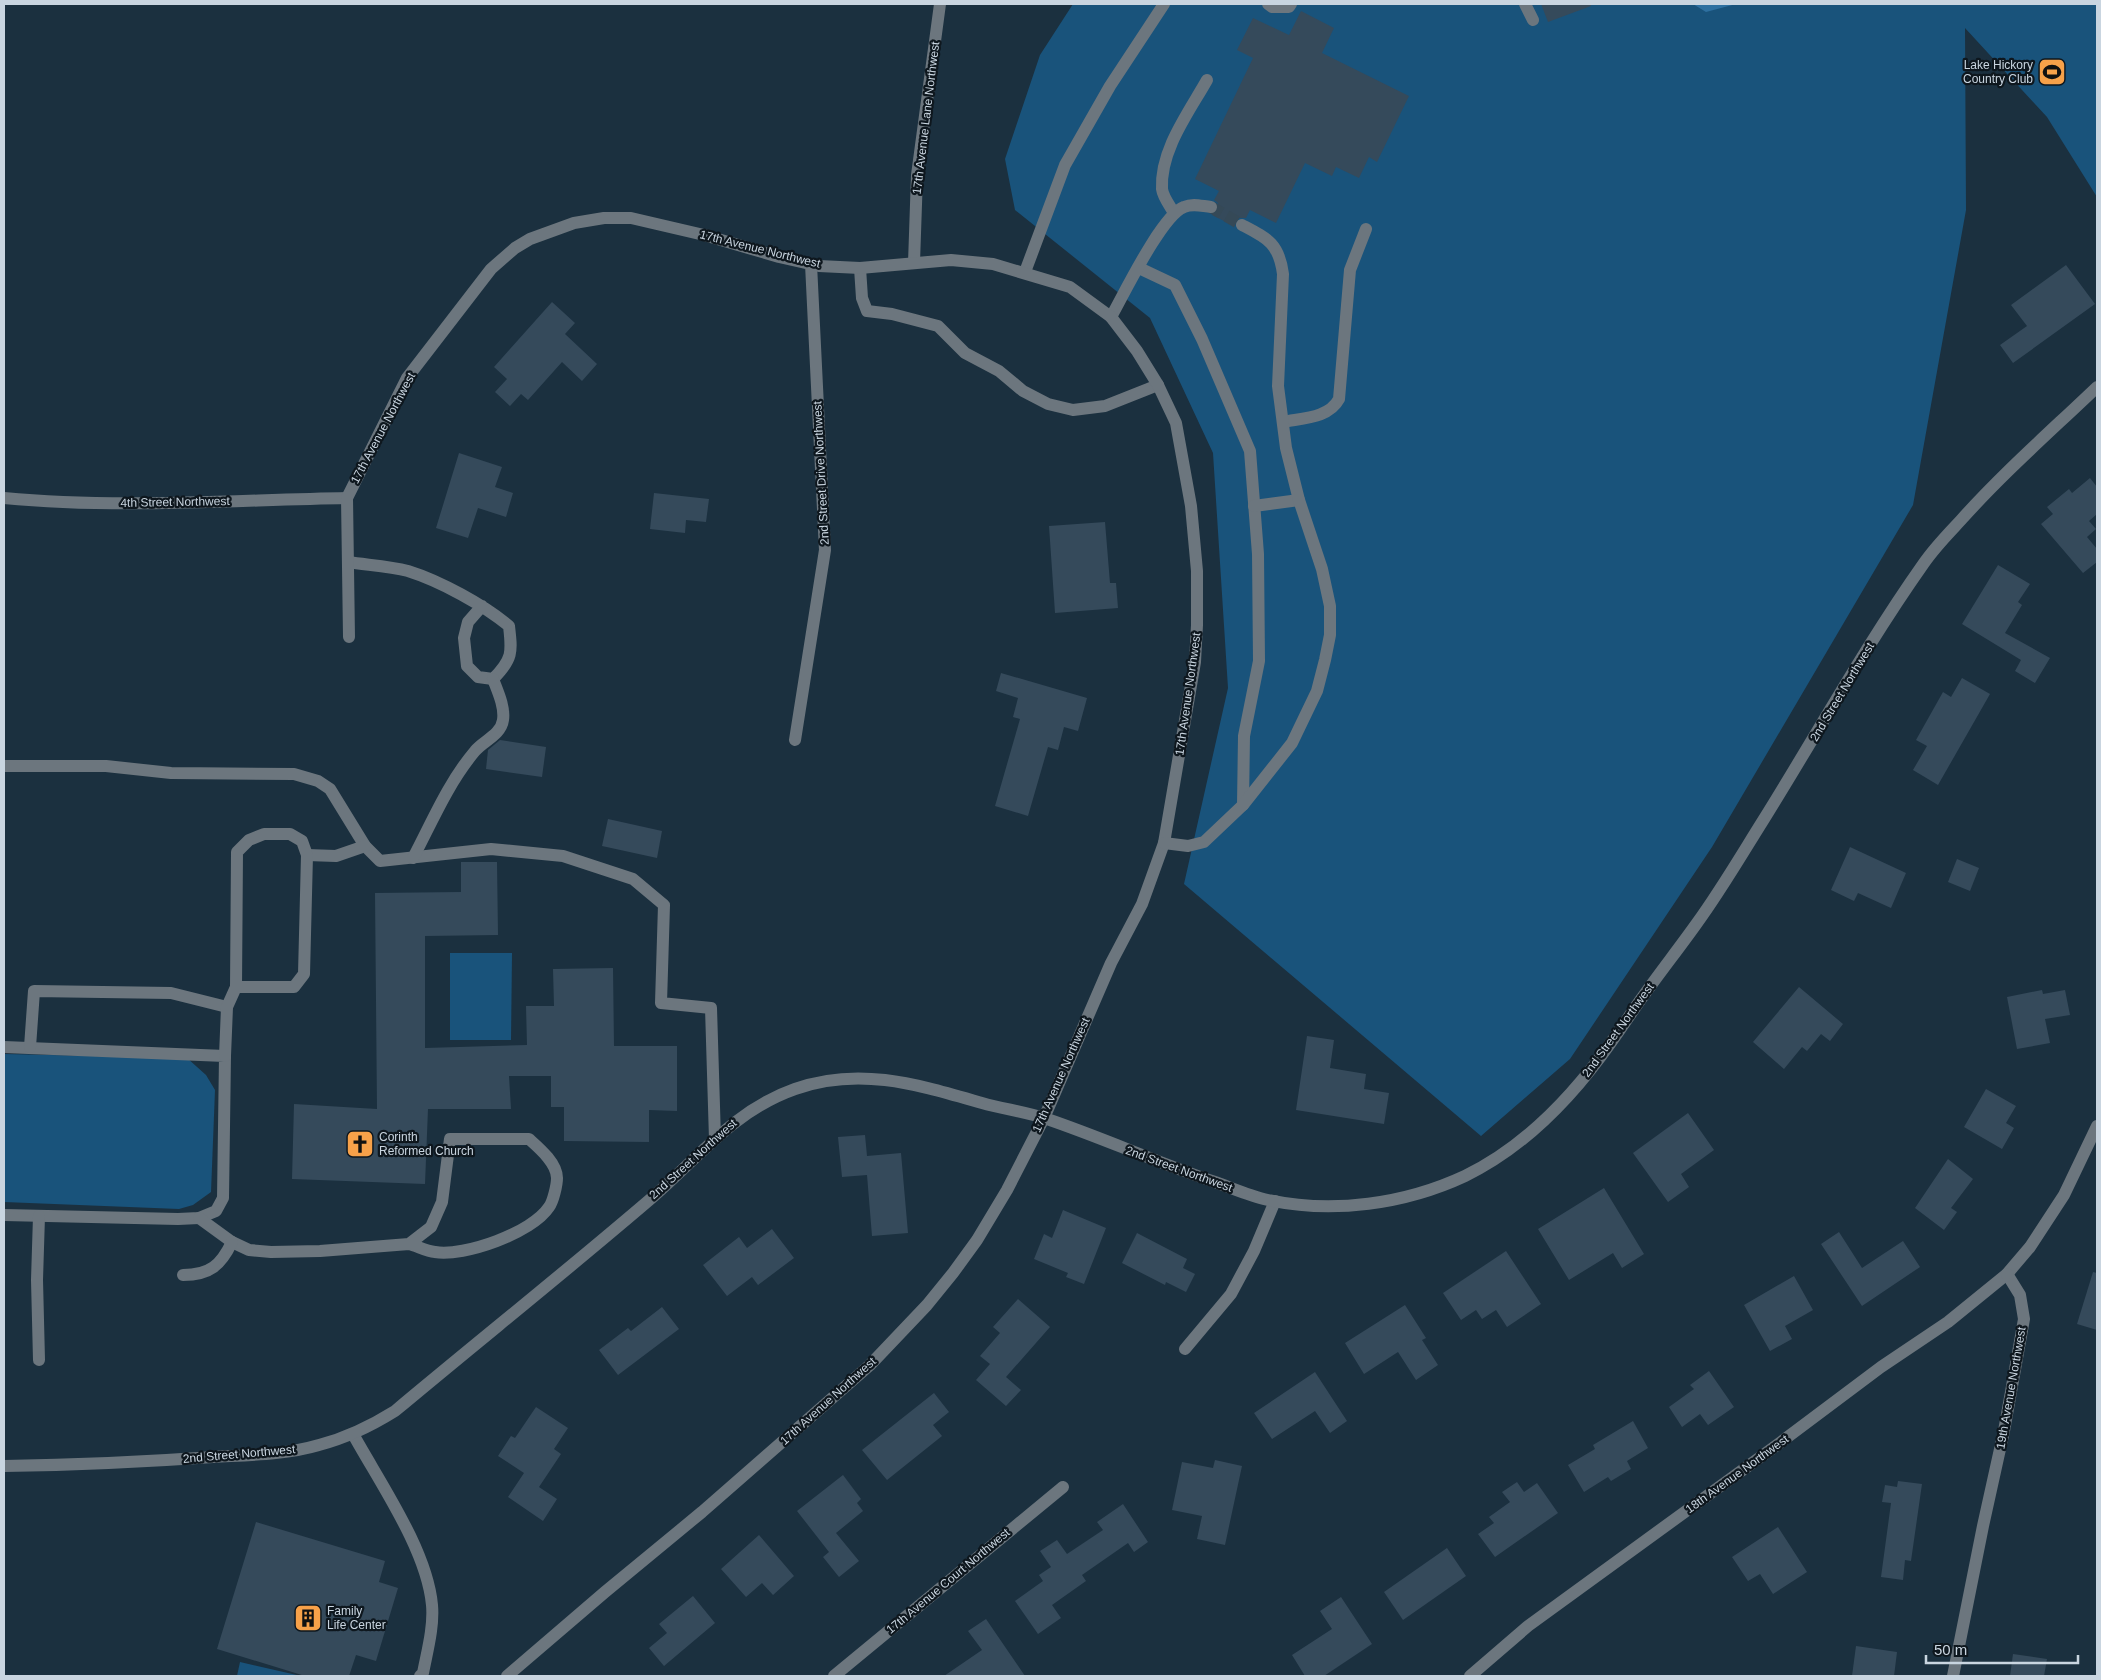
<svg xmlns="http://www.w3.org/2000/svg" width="2101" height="1680" font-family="Helvetica,sans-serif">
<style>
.green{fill:#19537b}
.water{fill:#2e70a0}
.building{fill:#354a5b}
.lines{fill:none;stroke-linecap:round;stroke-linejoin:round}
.minor-tunnel{stroke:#354957;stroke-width:12;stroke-dasharray:12 6;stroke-linecap:butt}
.minor{stroke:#6c767e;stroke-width:12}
.labels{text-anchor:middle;stroke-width:4.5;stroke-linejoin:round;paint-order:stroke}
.poi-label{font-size:12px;fill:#c9d5e0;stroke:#0e171e;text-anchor:start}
.street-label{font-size:12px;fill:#c9d5e0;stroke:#0e171e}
</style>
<rect width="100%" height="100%" fill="#1b303f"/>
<g class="green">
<path d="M1073 4H2097V197L2047 117 1965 28 1966 210 1913 505 1712 847 1570 1059 1481 1136 1184 884 1228 688 1213 453 1150 318 1015 210 1005 159 1040 55Z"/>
<path d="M450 953H512L511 1040H450Z"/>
<path d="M4 1054 187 1058 206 1075 215 1090 211 1192 193 1205 179 1209 4 1202Z"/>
<path d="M240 1662 301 1676H237Z"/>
</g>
<path class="water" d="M1693 4H1736L1706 12Z"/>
<g class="building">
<path d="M1541 4H1591V6L1548 22Z"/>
<path d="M1301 11 1334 28 1322 53 1409 96 1377 162 1369 157 1359 178 1336 167 1332 176 1305 163 1276 223 1250 210 1246 218H1237L1234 226 1212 215 1217 212 1219 208 1218 203 1214 200 1219 191 1195 179 1253 58 1237 50 1253 18 1289 35Z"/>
<path d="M2066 265 2095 304 2013 363 2000 345 2027 326 2011 305Z"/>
<path d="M552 302 575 323 565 334 597 364 582 381 562 362 528 400 521 394 510 406 495 392 507 379 494 367Z"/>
<path d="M459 453 502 467 495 487 513 493 506 517 478 508 468 538 436 528Z"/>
<path d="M2090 478 2097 487V514L2089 521 2096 529 2087 537 2097 549V562L2083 573 2041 524 2053 514 2047 507 2069 489 2072 493Z"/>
<path d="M654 493 709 499 706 522 686 520 685 533 650 529Z"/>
<path d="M1105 522 1110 583H1116L1118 608 1055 613 1049 526Z"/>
<path d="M1998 565 2030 584 2018 602 2022 605 2005 633 2050 658 2035 683 2015 671 2021 660 1962 624Z"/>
<path d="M1001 673 1087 698 1078 731 1064 727 1058 750 1048 747 1028 816 995 806 1020 719 1013 717 1018 698 996 691Z"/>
<path d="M1962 678 1990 694 1938 785 1913 770 1927 746 1916 740 1943 692 1951 697Z"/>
<path d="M500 740 546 747 542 777 486 769 488 750Z"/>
<path d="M608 819 662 831 657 858 602 846Z"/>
<path d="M1850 847 1906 873 1891 908 1858 893 1854 901 1831 890Z"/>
<path d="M1957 859 1979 868 1970 891 1948 882Z"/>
<path d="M461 862H497L498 935 425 936V1048L527 1045 526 1006H554L553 969 613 968 614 1046H677V1111L649 1110V1142L564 1141V1107H551V1076H509L511 1109H428L425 1184 292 1179 294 1104 377 1109 375 893 461 892Z"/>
<path d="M1799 987 1843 1024 1830 1041 1821 1034 1807 1051 1802 1047 1784 1069 1753 1042Z"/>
<path d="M2042 990 2043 994 2065 990 2070 1015 2045 1019 2050 1043 2017 1049 2007 997Z"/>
<path d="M1307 1036 1334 1040 1330 1068 1366 1074 1364 1089 1389 1093 1384 1124 1296 1110Z"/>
<path d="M1986 1089 2016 1106 2006 1123 2014 1128 2002 1149 1964 1127Z"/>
<path d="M1688 1113 1714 1150 1681 1174 1689 1187 1668 1202 1633 1153Z"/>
<path d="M865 1135 867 1156 901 1153 908 1233 872 1236 867 1175 842 1177 838 1137Z"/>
<path d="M1948 1159 1973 1179 1951 1208 1957 1212 1944 1230 1915 1208Z"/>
<path d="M1604 1188 1644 1254 1622 1268 1613 1253 1569 1280 1538 1229Z"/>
<path d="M1063 1210 1106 1228 1084 1284 1066 1277 1068 1273 1034 1259 1044 1234 1052 1238Z"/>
<path d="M772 1229 794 1258 758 1285 752 1277 727 1296 703 1265 739 1237 747 1248Z"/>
<path d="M1839 1232 1862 1268 1903 1241 1920 1267 1862 1306 1821 1244Z"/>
<path d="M1137 1233 1187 1259 1183 1268 1195 1274 1186 1292 1166 1282 1165 1285 1122 1263Z"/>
<path d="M1506 1251 1541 1304 1507 1327 1496 1310 1482 1319 1476 1310 1461 1320 1443 1293Z"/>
<path d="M2093 1272 2097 1273V1330L2077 1324Z"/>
<path d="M1794 1276 1813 1310 1785 1326 1792 1339 1770 1351 1744 1305Z"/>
<path d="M1018 1299 1050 1327 1006 1377 1021 1390 1006 1406 976 1380 990 1364 980 1356 1000 1333 993 1327Z"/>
<path d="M1405 1305 1426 1338 1422 1340 1438 1365 1416 1380 1398 1352 1364 1374 1345 1343Z"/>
<path d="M662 1307 679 1329 618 1375 599 1350 628 1328 631 1331Z"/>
<path d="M1709 1371 1734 1407 1708 1425 1700 1414 1682 1427 1669 1407 1694 1389 1690 1385Z"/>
<path d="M1315 1372 1347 1421 1330 1433 1315 1411 1272 1439 1254 1413Z"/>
<path d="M934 1393 949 1412 933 1425 942 1436 887 1480 862 1450Z"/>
<path d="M536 1407 568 1428 554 1449 561 1454 539 1487 557 1499 543 1521 508 1497 524 1473 498 1456 511 1436 515 1438Z"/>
<path d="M1633 1421 1648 1448 1627 1461 1631 1469 1611 1481 1608 1477 1584 1492 1568 1465 1595 1449 1593 1445Z"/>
<path d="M1215 1460 1242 1466 1225 1545 1197 1539 1202 1516 1172 1510 1182 1462 1213 1468Z"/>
<path d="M843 1475 861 1499 857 1503 863 1511 836 1533 859 1561 839 1577 823 1557 829 1552 797 1511Z"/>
<path d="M1898 1481 1922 1484 1911 1561 1905 1560 1903 1580 1881 1577 1891 1503 1882 1502 1885 1485 1897 1487Z"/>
<path d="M1517 1482 1524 1492 1537 1483 1558 1513 1495 1557 1478 1534 1494 1523 1489 1517 1510 1502 1502 1492Z"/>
<path d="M1123 1504 1148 1542 1134 1552 1128 1543 1082 1575 1086 1581 1052 1605 1061 1618 1038 1634 1015 1601 1043 1581 1039 1575 1051 1567 1040 1551 1057 1540 1067 1554 1103 1530 1097 1522Z"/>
<path d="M256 1522 385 1561 379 1582 398 1588 376 1661 356 1655 349 1676H305L217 1649Z"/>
<path d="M1778 1527 1807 1572 1773 1594 1760 1574 1748 1581 1732 1557Z"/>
<path d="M759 1535 794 1576 773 1595 762 1583 746 1597 721 1569Z"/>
<path d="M1447 1548 1466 1576 1403 1620 1384 1592Z"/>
<path d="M693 1596 715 1623 664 1666 649 1648 667 1633 659 1624Z"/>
<path d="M1341 1597 1372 1644 1324 1676H1305L1292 1655 1332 1629 1320 1611Z"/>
<path d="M986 1619 1025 1676H944L982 1650 968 1631Z"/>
<path d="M1856 1646 1897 1652 1894 1676H1852Z"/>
<path d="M2013 1654 2047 1659 2044 1676H2010Z"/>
</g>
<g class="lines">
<path class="minor-tunnel" d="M1211 207 1242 225"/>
<g class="minor">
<path d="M1268 4 1272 7H1289L1291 4"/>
<path d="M1525 4 1533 20"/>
<path d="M1174 213C1170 206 1163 197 1162 189 1160 150 1189 112 1207 80"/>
<path d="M914 263 917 175 940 4"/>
<path d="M860 268 862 298 867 311 892 314 938 326 965 353 999 371 1023 391 1048 404 1073 410 1105 406 1158 385"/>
<path d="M1139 268 1175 285 1202 339 1250 451 1258 554 1259 661 1244 736 1243 805"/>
<path d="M1025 272 1065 165 1110 86 1164 4"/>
<path d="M1111 317C1124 294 1162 215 1184 207 1193 203 1201 206 1211 207"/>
<path d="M1283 422C1303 418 1329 418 1339 399L1350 270 1366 229"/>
<path d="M4 498C118 509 233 500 347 498"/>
<path d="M1254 506 1299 500"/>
<path d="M348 562C367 565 389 566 408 571 440 581 484 605 509 626 512 652 513 659 493 679L478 677 467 666 464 638 468 622 482 606"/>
<path d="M349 637 347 498 407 378 491 269 515 248 530 239 574 223 604 218H631L704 235 779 257 819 266 860 268 951 260 993 264 1070 287 1111 317 1137 351 1158 385 1176 423 1191 506 1197 571V625L1195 662 1164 843 1142 904 1111 963 1044 1118 1007 1190 977 1240 953 1273 927 1305 870 1365 702 1512 605 1592 507 1676"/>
<path d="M795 740 825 550 811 264"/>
<path d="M4 766H106L171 773 294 774 318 781 330 789 365 846 380 861 491 849 563 856 633 879 664 905 661 1003 711 1008 715 1139"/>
<path d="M1164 843 1188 846 1204 842 1243 805 1292 743 1317 691 1325 660 1330 635V606L1322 569 1299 500 1286 448 1278 386 1283 274C1279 243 1267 238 1242 225"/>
<path d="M307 855 336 856 365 846"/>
<path d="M413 858C432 822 448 783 475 751 483 741 501 735 503 720 505 707 498 692 493 679"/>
<path d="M4 1047 225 1056 223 1198 216 1211 199 1218 178 1219 4 1215"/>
<path d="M30 1047 34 991 171 993 227 1007"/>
<path d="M225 1056 227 1007 236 987 237 852 249 840 264 834H290L302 841 307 855 304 974 294 987H236"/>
<path d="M199 1218 232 1242 249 1250 271 1252 320 1251 409 1244 431 1227 442 1202 450 1139H529C539 1148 557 1163 557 1178 557 1185 553 1202 549 1207 532 1233 464 1257 435 1252 426 1251 417 1246 409 1244"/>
<path d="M183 1275C210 1275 221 1265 232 1242"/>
<path d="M1185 1349 1231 1294 1254 1251 1275 1201"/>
<path d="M39 1360 37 1280 39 1216"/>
<path d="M353 1434C380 1483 427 1550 432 1605 434 1627 427 1652 423 1673L420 1676"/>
<path d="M4 1466C74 1465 143 1462 213 1457 248 1455 285 1455 319 1445 346 1438 371 1426 395 1411 481 1339 569 1269 654 1196 700 1156 735 1110 795 1089 860 1066 919 1085 982 1103 1003 1109 1026 1112 1047 1119 1103 1138 1158 1163 1215 1182 1232 1188 1250 1196 1268 1200 1333 1214 1405 1204 1465 1176 1525 1147 1574 1095 1612 1041 1623 1026 1633 1010 1644 995 1661 971 1680 947 1697 923 1721 890 1742 854 1764 819 1817 734 1866 645 1924 563 1935 547 1948 534 1961 520 2003 473 2051 431 2097 387"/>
<path d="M834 1676 1063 1487"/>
<path d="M1470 1676 1528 1626 1781 1442 1881 1367 1948 1322 2007 1274 2030 1247 2064 1195 2097 1126"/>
<path d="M1953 1676 1983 1526 2004 1431 2024 1319 2020 1295 2007 1274"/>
</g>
</g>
<defs>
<g id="stadium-square" transform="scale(1.4375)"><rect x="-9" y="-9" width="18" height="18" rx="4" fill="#f7a149" stroke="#0e171e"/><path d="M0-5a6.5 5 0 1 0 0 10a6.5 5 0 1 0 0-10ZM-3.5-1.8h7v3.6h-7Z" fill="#111"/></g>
<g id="church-square" transform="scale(1.4375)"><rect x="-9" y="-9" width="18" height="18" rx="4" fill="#f7a149" stroke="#0e171e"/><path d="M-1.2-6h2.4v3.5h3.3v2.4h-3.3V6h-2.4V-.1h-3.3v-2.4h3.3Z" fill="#111"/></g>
<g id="building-square" transform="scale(1.4375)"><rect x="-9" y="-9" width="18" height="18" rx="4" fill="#f7a149" stroke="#0e171e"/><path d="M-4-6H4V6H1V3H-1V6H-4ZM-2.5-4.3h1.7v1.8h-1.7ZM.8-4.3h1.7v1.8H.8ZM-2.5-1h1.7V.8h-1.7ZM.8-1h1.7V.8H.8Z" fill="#111"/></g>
</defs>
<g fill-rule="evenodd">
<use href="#stadium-square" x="2052" y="72"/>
<use href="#church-square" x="360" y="1144"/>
<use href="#building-square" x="308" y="1618"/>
</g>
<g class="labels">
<g class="poi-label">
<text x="2033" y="69" text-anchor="end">Lake Hickory<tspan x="2033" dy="14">Country Club</tspan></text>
<text x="379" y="1141">Corinth<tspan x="379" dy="14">Reformed Church</tspan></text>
<text x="327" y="1615">Family<tspan x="327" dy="14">Life Center</tspan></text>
</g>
<g class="street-label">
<text transform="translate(926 118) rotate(-83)" y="4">17th Avenue Lane Northwest</text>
<text transform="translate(760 249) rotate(14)" y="4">17th Avenue Northwest</text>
<text transform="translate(383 428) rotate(-62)" y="4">17th Avenue Northwest</text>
<text transform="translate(821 473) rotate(-93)" y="4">2nd Street Drive Northwest</text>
<text transform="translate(175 502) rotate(-1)" y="4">4th Street Northwest</text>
<text transform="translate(1842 692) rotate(-59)" y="4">2nd Street Northwest</text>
<text transform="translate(1188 694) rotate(-82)" y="4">17th Avenue Northwest</text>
<text transform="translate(1618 1030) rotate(-54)" y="4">2nd Street Northwest</text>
<text transform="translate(1061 1075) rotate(-66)" y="4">17th Avenue Northwest</text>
<text transform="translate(693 1159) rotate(-42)" y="4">2nd Street Northwest</text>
<text transform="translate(1179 1169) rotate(20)" y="4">2nd Street Northwest</text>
<text transform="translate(2011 1388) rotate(-80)" y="4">19th Avenue Northwest</text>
<text transform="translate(828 1401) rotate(-42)" y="4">17th Avenue Northwest</text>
<text transform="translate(239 1454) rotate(-5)" y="4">2nd Street Northwest</text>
<text transform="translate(1737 1474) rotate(-36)" y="4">18th Avenue Northwest</text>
<text transform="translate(948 1581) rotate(-40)" y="4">17th Avenue Court Northwest</text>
</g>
</g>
<rect width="2101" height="1680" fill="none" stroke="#c9d5e0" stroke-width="10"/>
<path d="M1926 1655v8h152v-8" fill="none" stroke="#c9d5e0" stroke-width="2.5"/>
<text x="1934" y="1655" font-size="15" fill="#c9d5e0" stroke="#0e171e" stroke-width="4" paint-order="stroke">50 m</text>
</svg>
